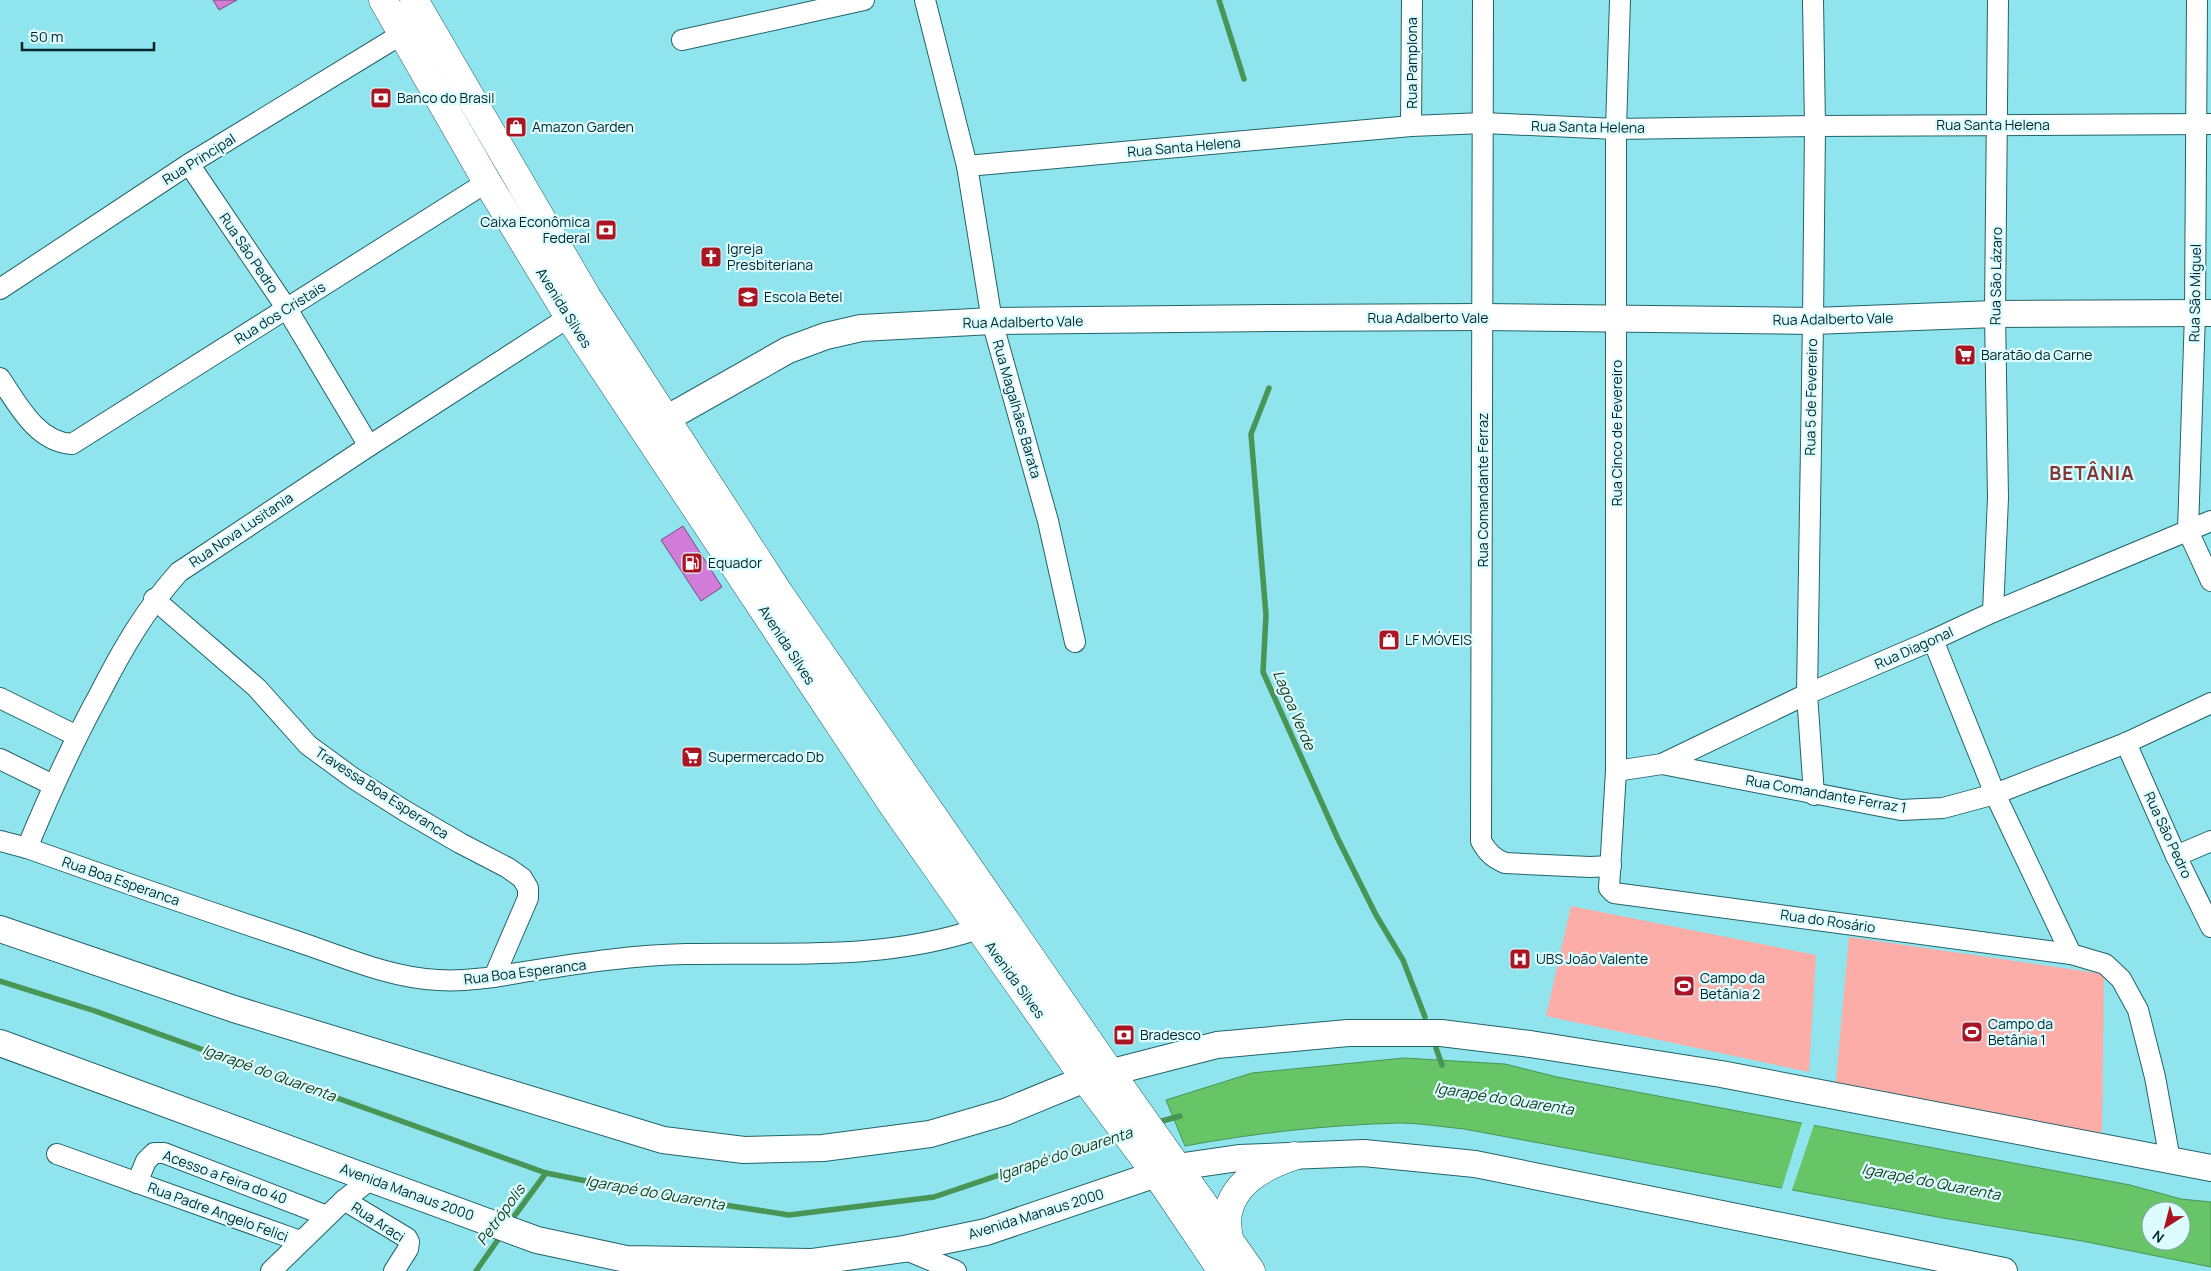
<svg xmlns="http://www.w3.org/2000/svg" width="2211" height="1271" font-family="Manrope,sans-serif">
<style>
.green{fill:#fdada8}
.water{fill:#67c568;stroke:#489555;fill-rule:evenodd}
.pier{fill:#90e4ed}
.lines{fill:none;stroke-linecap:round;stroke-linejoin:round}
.stream{stroke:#489555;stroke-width:5.5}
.building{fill:#d17cd9;stroke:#754e79}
.minor-casing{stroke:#22646a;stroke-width:22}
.tertiary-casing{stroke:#22646a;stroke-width:28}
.primary-casing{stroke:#22646a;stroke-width:29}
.minor{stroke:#fff;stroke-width:20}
.tertiary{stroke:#fff;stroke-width:26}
.primary{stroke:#fff;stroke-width:28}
.labels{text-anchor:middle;stroke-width:4.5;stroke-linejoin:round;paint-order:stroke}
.street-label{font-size:14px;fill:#002529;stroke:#dcfcff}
.poi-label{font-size:14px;fill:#002529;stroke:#dcfcff;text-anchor:start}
.water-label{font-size:15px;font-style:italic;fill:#143915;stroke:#dcfcff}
.district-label{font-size:19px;font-weight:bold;letter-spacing:1px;fill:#7f3835;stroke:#dcfcff}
</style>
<rect width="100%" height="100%" fill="#90e4ed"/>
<g class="green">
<path d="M1571 906 1816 955 1809 1072 1546 1016Z"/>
<path d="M1849 937 2104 974 2102 1134 1835 1091Z"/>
</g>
<path class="water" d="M1404 1058 1505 1064 1557 1077 2130 1185 2181 1199 2211 1202V1267L2082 1241 1943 1218 1464 1129C1443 1127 1420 1123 1399 1123 1327 1125 1255 1133 1185 1146L1166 1100 1252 1073ZM2151 1211H2181V1241H2151Z"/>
<path class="pier" d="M1803 1120 1815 1122 1791 1193 1781 1191Z"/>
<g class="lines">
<g class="stream">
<path d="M1219 0 1244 79"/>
<path d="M1269 388 1251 434 1266 615 1263 672 1338 839 1376 915 1403 960 1425 1017"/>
<path d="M0 981 95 1011 546 1173 647 1193 789 1215 934 1197 1118 1135"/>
<path d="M1436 1048 1442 1065"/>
<path d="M1155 1123 1180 1116"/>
<path d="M510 1222 546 1173"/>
<path d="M476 1271 502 1234"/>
</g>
</g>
<g class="building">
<path d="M213 0H237L219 10Z"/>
<path d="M683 526 722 587 701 601 661 540Z"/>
</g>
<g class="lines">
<g class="minor-casing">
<g id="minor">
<path d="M925 0 967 166 992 321 1048 521 1075 642"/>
<path d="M1483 0 1481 841C1487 852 1493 858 1505 863L1590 867 1611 866"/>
<path d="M1620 0 1616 129V771L1609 888 1614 893 2071 954 2105 964 2121 979 2138 1010 2155 1077 2170 1160"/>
<path d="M1813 0 1815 126 1813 321 1807 694 1814 795"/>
<path d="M2197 0 2195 313 2188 531 2211 581"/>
<path d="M682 40 864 0"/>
<path d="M1411 126 1412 0"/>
<path d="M189 164 287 309 369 446"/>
<path d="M967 166 1411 126 1484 123 1616 129 1815 126 2211 124"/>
<path d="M0 289 189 164 402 34"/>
<path d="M0 378C18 405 37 442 72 444L487 182"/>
<path d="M154 599 257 688 308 745 353 778 405 811 460 843 508 868 522 878 528 888V898L494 977"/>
<path d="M1993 612 1998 498 1995 314 1998 0"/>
<path d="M1933 640 1995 794 2071 954"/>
<path d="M0 698 77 736"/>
<path d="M2126 743 2176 856 2211 927"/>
<path d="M0 759 53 785"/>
<path d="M1662 764 1901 810 1943 808 1995 794 2126 743 2211 703"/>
<path d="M1616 771 1662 764 1807 694 1933 640 1993 612 2211 521"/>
<path d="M0 841 27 848C117 880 206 911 296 941 341 956 390 978 438 980 469 982 499 976 530 971 582 963 634 955 686 954 784 952 883 961 978 929"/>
<path d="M27 848C49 795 72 744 100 693 123 648 145 610 179 572L369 446 569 317"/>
<path d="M2176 856 2211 841"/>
<path d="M57 1154 300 1241"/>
<path d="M137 1183 146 1161 154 1153H164L327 1216"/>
<path d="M344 1200 407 1238 409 1242 408 1249 394 1271"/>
<path d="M904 1249 956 1271"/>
<path d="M271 1271 344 1200 371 1179"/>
</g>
</g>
<g class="tertiary-casing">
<g id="tertiary">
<path d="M666 419 788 350 826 336 861 328 992 321 1276 318 1484 317 1813 321 1995 314 2211 313"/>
<path d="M0 929 234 1009 663 1140 744 1150 823 1148 930 1134 1005 1112 1085 1079 1217 1045 1348 1033H1441L1530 1044 1721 1074 2211 1168"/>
<path d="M0 1043 537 1240 626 1259 811 1262 904 1249 986 1232 1177 1167 1239 1158 1364 1153 1475 1164 2004 1271"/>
</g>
</g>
<g class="primary-casing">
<g id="primary">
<path d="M383 0 487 182 569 317 894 807 1085 1079 1157 1175 1222 1271"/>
<path d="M414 0 587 297 779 593 1110 1072 1251 1271"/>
<path d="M1229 1239C1228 1233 1227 1226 1227 1220 1230 1183 1264 1166 1294 1156"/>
</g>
</g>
<use href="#minor" class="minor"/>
<use href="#tertiary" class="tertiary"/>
<use href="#primary" class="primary"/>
</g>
<defs>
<g id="bank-square" transform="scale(1.125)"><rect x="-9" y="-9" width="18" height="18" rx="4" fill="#aa1524" stroke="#dcfcff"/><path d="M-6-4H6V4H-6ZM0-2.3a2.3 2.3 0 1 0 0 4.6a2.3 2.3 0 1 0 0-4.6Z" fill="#fff"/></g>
<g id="shop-square" transform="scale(1.125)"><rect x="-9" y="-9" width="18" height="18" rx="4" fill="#aa1524" stroke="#dcfcff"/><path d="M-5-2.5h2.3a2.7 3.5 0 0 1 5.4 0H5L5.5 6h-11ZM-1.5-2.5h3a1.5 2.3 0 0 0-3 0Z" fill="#fff"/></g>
<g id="church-square" transform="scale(1.125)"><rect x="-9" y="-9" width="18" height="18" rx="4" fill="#aa1524" stroke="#dcfcff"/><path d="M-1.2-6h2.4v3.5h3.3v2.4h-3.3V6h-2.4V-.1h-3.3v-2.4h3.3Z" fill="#fff"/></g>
<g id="school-square" transform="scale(1.125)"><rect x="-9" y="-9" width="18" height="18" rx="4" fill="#aa1524" stroke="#dcfcff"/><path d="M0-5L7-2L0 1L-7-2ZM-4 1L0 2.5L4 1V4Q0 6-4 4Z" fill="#fff"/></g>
<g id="supermarket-square" transform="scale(1.125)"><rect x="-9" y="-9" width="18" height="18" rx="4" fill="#aa1524" stroke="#dcfcff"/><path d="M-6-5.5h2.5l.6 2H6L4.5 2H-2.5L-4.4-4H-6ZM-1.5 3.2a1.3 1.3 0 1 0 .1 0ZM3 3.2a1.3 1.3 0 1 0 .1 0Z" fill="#fff"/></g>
<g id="fuel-square" transform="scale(1.125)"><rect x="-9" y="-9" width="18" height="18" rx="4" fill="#aa1524" stroke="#dcfcff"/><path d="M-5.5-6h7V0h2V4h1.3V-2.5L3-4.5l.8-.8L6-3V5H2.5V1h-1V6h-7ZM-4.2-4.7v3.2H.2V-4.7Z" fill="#fff"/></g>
<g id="hospital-square" transform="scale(1.125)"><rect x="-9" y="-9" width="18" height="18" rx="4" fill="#aa1524" stroke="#dcfcff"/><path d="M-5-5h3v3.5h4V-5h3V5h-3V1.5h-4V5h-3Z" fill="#fff"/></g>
<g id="stadium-square" transform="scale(1.125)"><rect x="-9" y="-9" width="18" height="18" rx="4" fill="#aa1524" stroke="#dcfcff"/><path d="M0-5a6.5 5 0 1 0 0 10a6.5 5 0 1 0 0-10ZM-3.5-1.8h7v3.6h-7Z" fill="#fff"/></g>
</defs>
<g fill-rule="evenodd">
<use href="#bank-square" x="381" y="98"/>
<use href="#shop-square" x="516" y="127"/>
<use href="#bank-square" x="606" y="230"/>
<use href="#church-square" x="711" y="257"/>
<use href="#school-square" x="748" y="297"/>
<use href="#supermarket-square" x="1965" y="355"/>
<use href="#fuel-square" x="692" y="563"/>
<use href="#shop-square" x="1389" y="640"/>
<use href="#supermarket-square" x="692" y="757"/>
<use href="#hospital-square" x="1520" y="959"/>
<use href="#stadium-square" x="1684" y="986"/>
<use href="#stadium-square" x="1972" y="1032"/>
<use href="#bank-square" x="1124" y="1035"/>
</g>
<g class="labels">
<g class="street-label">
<text transform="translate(1412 63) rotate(-90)" y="5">Rua Pamplona</text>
<text x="1993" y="130">Rua Santa Helena</text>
<text transform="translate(1588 127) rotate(1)" y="5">Rua Santa Helena</text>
<text transform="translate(1184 147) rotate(-5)" y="5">Rua Santa Helena</text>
<text transform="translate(199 159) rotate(-32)" y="5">Rua Principal</text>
<text transform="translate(249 253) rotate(56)" y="5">Rua São Pedro</text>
<text transform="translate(1996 276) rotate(-89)" y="5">Rua São Lázaro</text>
<text transform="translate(2195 293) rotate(-89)" y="5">Rua São Miguel</text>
<text transform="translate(564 308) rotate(58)" y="5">Avenida Silves</text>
<text transform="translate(280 313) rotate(-32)" y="5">Rua dos Cristais</text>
<text x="1428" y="323">Rua Adalberto Vale</text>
<text transform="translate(1833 319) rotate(-1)" y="5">Rua Adalberto Vale</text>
<text transform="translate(1023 322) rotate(-1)" y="5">Rua Adalberto Vale</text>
<text transform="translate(1811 397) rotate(-89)" y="5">Rua 5 de Fevereiro</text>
<text transform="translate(1017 409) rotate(74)" y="5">Rua Magalhães Barata</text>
<text transform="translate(1617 433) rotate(-90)" y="5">Rua Cinco de Fevereiro</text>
<text transform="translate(1483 490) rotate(-90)" y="5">Rua Comandante Ferraz</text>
<text transform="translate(241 530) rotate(-34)" y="5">Rua Nova Lusitania</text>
<text transform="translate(787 645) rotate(57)" y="5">Avenida Silves</text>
<text transform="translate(1914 648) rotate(-24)" y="5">Rua Diagonal</text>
<text transform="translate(382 793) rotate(33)" y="5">Travessa Boa Esperanca</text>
<text transform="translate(1826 794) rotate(10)" y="5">Rua Comandante Ferraz 1</text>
<text transform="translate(2168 835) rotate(65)" y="5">Rua São Pedro</text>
<text transform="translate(121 881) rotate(19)" y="5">Rua Boa Esperanca</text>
<text transform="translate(1828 921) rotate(8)" y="5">Rua do Rosário</text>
<text transform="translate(525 972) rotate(-7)" y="5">Rua Boa Esperanca</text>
<text transform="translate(1015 980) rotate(54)" y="5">Avenida Silves</text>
<text transform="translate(225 1177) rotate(20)" y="5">Acesso a Feira do 40</text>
<text transform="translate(407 1192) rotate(20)" y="5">Avenida Manaus 2000</text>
<text transform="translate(218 1212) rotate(20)" y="5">Rua Padre Angelo Felici</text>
<text transform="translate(1036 1214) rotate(-17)" y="5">Avenida Manaus 2000</text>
<text transform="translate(378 1222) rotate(33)" y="5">Rua Araci</text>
</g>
<g class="poi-label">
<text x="397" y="103">Banco do Brasil</text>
<text x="532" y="132">Amazon Garden</text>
<text x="590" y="227" text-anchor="end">Caixa Econômica<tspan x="590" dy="16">Federal</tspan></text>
<text x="727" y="254">Igreja<tspan x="727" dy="16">Presbiteriana</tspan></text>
<text x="764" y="302">Escola Betel</text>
<text x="1981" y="360">Baratão da Carne</text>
<text x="708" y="568">Equador</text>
<text x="1405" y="645">LF MÓVEIS</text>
<text x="708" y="762">Supermercado Db</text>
<text x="1536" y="964">UBS João Valente</text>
<text x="1700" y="983">Campo da<tspan x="1700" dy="16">Betânia 2</tspan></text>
<text x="1988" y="1029">Campo da<tspan x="1988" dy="16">Betânia 1</tspan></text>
<text x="1140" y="1040">Bradesco</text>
</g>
<g class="water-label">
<text transform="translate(1294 710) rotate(67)" y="5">Lagoa Verde</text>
<text transform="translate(269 1073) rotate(20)" y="5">Igarapé do Quarenta</text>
<text transform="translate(1504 1099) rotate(9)" y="5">Igarapé do Quarenta</text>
<text transform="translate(1065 1154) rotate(-18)" y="5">Igarapé do Quarenta</text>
<text transform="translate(1931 1182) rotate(11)" y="5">Igarapé do Quarenta</text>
<text transform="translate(655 1193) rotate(10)" y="5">Igarapé do Quarenta</text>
<text transform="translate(501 1215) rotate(-54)" y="5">Petrópolis</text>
</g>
<g class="district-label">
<text x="2092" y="480">BETÂNIA</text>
</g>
</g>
<g transform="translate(2166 1226) rotate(216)"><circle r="24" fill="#dcfcff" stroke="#84a6a9"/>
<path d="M0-4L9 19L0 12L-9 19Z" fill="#aa1524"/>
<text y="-8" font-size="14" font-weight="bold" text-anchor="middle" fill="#002529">N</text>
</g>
<path d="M22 42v8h132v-8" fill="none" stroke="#002529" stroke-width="2.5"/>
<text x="30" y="42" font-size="15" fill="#002529" stroke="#dcfcff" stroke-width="4" paint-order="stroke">50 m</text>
</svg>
